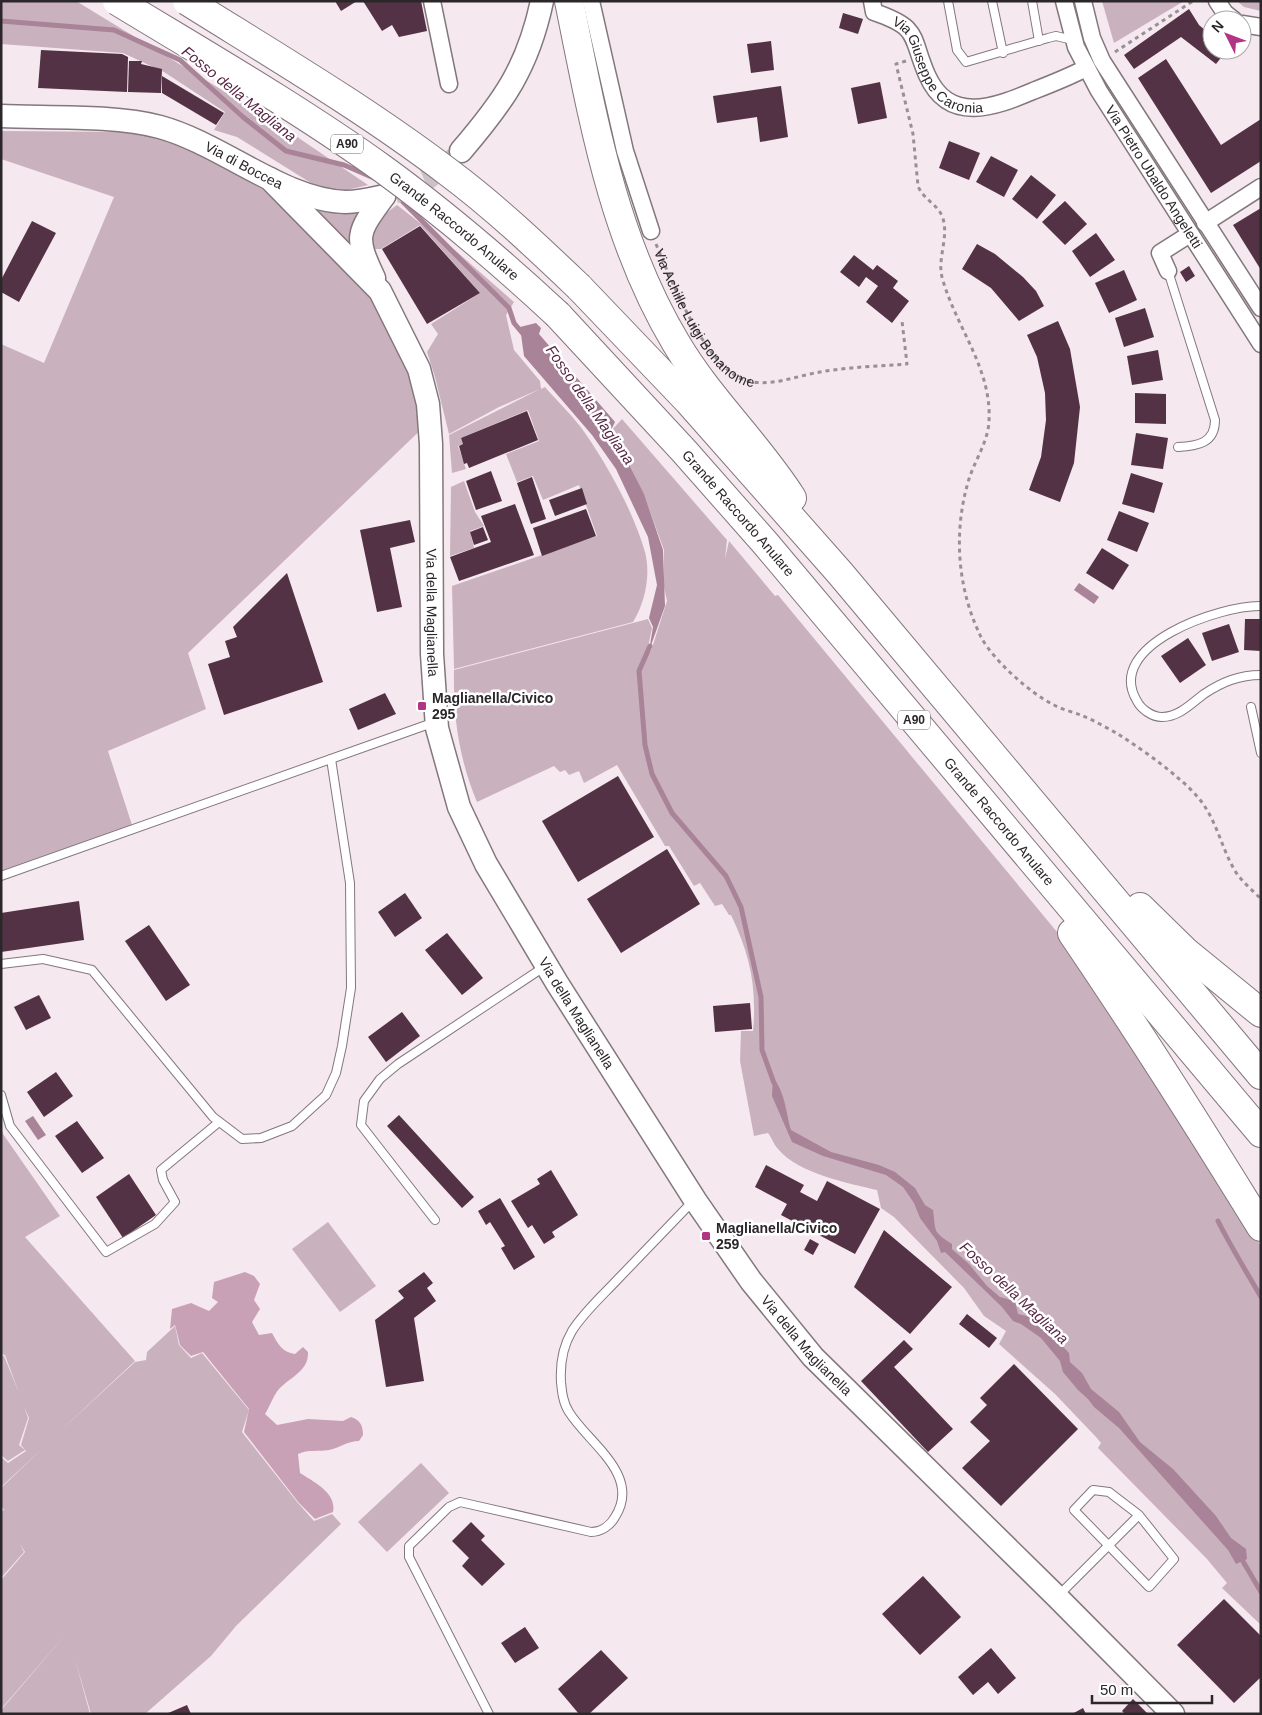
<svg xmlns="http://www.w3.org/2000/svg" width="1262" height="1715" font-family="Arial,sans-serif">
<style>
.green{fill:#cab1be}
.forest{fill:#c9a1b7}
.water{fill:#a98398}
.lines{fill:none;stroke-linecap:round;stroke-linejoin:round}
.stream{stroke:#a98398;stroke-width:5}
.building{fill:#523244}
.secondary-tunnel{stroke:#cdc1c7;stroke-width:22;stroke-dasharray:22 11;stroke-linecap:butt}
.service-casing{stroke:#82777d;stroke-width:10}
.minor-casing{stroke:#82777d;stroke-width:19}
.secondary-casing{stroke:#82777d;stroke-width:25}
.motorway-casing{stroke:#82777d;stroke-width:30}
.path{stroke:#999095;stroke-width:3;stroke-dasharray:4 4;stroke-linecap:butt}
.service{stroke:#fff;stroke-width:8}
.minor{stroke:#fff;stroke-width:16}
.secondary{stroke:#fff;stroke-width:22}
.motorway{stroke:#fff;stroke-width:28}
.motorway-bridge-casing{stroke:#82777d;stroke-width:30;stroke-linecap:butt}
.motorway-bridge{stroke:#fff;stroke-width:28}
.poi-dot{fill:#b13485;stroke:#fff;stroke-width:2}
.labels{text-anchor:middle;stroke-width:5;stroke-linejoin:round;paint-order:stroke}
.shield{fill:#fff;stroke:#6b6769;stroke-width:1}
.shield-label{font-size:12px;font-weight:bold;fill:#2b2629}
.street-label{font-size:14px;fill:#2b2629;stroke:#fff}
.poi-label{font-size:14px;font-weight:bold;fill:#2b2629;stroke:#fff;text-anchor:start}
.water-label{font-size:15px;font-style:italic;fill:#572544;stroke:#fff}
</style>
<rect width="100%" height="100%" fill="#f5e8ee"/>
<g class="green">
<path d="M1 1H76L281 126 368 185 343 191 319 188 237 137 214 130 225 112 164 72 123 53 1 44Z"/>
<path d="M1102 1H1184L1114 43Z"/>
<path d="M1237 1H1261V11L1244 7Z"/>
<path d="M1 131 129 132 167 140 214 160 262 189 344 254 389 307 430 421 188 653 206 709 108 751 133 828 1 876V344L44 363 114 197 1 159Z"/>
<path d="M397 205 457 252 514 302 506 315 514 350 540 381 541 389 545 387C558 402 574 417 585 433 609 468 633 511 645 552 651 575 645 603 633 622L454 669 452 586 597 536 579 485 543 500 533 476 517 482 506 454 539 441 528 410 461 438 463 444 458 446 466 469 452 473 449 435 540 389 499 407 449 434 435 377 427 352 438 334 431 324 480 293 420 225 381 249H372L369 235 381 217Z"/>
<path d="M312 207 362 209 348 243Z"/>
<path d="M622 419 727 540 725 559 729 541 775 596 778 595 1067 944 1261 1246V1625L1222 1588 1227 1583 1207 1559 1098 1448 1101 1443 1096 1437 1055 1394 999 1344 1006 1331 984 1316 964 1288 894 1217 881 1208 877 1190C848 1183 799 1174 778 1149 774 1145 772 1138 768 1133L754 1136 740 1061 741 1031H753C757 986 750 955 731 915H729L722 904 715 906 700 883 694 886 669 846H665L617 765 584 783 579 771 569 775 565 770 560 772 554 766 477 802C459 759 453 717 454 670L648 619 652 628 647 652 651 651 667 601 664 587V550L644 495 619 442 612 438 610 432Z"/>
<path d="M464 481 475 512 484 526 470 531 474 548 450 556 451 487Z"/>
<path d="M1 1128 3 1134 60 1216 25 1237 135 1361 58 1433 135 1362 146 1360 147 1352 175 1326 179 1345 191 1358 202 1353 249 1410 242 1432 298 1503 314 1521 332 1514 341 1524 236 1626 211 1656 145 1714H91L75 1659 90 1714H1V1710L68 1632 1 1709V1580L25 1552 20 1544 24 1552 1 1578V1512L4 1510 1 1505V1488L43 1448 1 1487V1457L8 1463 26 1451 21 1445 29 1418 24 1407 28 1418 19 1445 25 1450 8 1461 1 1455V1355L4 1356 19 1393 5 1355 1 1354Z"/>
<path d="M328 1222 376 1286 340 1312 292 1249Z"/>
<path d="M421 1463 449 1493 387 1552 358 1522Z"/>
</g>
<path class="forest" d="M245 1272 254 1276 260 1284 254 1300 260 1309 252 1322 259 1335 272 1333C278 1344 282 1352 295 1354L303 1347 308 1352C309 1371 290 1377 279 1389 273 1396 270 1406 265 1414L277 1425 308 1419 343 1421 351 1417C360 1420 363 1425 363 1435L359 1441C347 1441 340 1448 329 1450 317 1452 309 1449 298 1454L300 1473C314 1482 337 1493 333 1512L315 1519 299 1503 244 1432 249 1409 203 1352 191 1356 180 1345 175 1325 170 1329 172 1309 191 1303 209 1311 218 1302 212 1298 214 1282Z"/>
<g class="water">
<path d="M536 323 541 328 539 334 615 422 610 432 612 439 618 442 644 494 663 550 665 606 649 651 653 627 649 618 657 585 648 537 616 469 592 435 524 356 520 327Z"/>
<path d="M1079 583 1099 597 1094 604 1074 590Z"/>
<path d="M773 1078C785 1091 786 1113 791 1130L831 1152 879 1165 895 1172 915 1188 925 1205 933 1210C936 1232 932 1231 952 1244V1249L969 1264 987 1286 1000 1297 1015 1301 1018 1314 1031 1317 1033 1322 1052 1335 1069 1353 1070 1362 1082 1373 1091 1389 1119 1412 1140 1442 1173 1469 1216 1516 1231 1538 1246 1549 1247 1559 1236 1564 1228 1550 1119 1428 1094 1407 1088 1399 1078 1390 1063 1372 1060 1361 1041 1338 1021 1324 1013 1321 1002 1307 945 1252 941 1253 937 1241 920 1218 914 1203 903 1187 886 1175 823 1156 792 1142 772 1096Z"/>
<path d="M33 1116 46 1135 38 1140 25 1121Z"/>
</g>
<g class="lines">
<g class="stream">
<path d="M1 21 114 30 180 60 243 117 286 151 344 165 374 178"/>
<path d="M394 193 509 308 514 323 524 335"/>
<path d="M650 646 639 671 645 745 652 774 672 813 726 876 741 907 761 997 762 1050 774 1083"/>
<path d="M1218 1221C1231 1247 1246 1271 1261 1297"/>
<path d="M1241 1558 1261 1592"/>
</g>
</g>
<g class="building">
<path d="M335 1H357L341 11Z"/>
<path d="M363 1H421L427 31 399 37 392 25 382 31Z"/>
<path d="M1189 9 1199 25 1212 36V50H1227L1216 64 1181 37 1134 69 1124 55Z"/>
<path d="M843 13 863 19 858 34 839 28Z"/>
<path d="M771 41 774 70 751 73 747 44Z"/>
<path d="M41 50 122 54 128 57 127 92 38 88Z"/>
<path d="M1166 59 1221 145 1261 119V161L1211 193 1138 78Z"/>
<path d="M129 61H142L141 64 162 69 161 93 128 92Z"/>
<path d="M162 76 224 113 216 125 162 93Z"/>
<path d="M880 82 887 118 858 124 851 88Z"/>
<path d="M781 86 788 137 760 142 757 117 717 123 713 96Z"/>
<path d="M949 141 980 153 969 180 939 168Z"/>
<path d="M991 156 1018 170 1004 197 976 182Z"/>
<path d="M1031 175 1056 195 1037 219 1012 199Z"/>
<path d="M1065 201 1087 224 1065 245 1042 222Z"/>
<path d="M1261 208V270L1233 225Z"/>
<path d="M32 221 56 233 19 302 1 292V280Z"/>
<path d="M420 226 480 293 427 324 382 249Z"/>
<path d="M1096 233 1115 260 1090 277 1072 251Z"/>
<path d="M977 244 995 254 1023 277 1036 291 1044 306 1019 321 991 288 962 269Z"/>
<path d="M854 255 873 270 877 265 898 281 893 288 909 301 892 323 866 302 878 286 866 277 859 287 840 272Z"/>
<path d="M1189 266 1195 276 1186 282 1180 272Z"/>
<path d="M1124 270 1137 300 1109 313 1095 283Z"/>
<path d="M1145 308 1154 337 1124 347 1115 318Z"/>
<path d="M1058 321 1070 349 1080 407 1074 463 1060 502 1029 490 1041 457 1046 420 1045 393 1037 357 1027 335Z"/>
<path d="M1158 350 1163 380 1132 385 1127 356Z"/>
<path d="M1135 393 1166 394V424L1135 423Z"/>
<path d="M527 411 538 440 469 468 467 463 464 464 459 446 463 444 461 438Z"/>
<path d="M1136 433 1168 438 1163 469 1131 465Z"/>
<path d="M491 471 502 501 476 510 466 481Z"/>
<path d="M1131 473 1163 483 1154 513 1122 504Z"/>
<path d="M532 477 546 519 531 524 517 483Z"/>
<path d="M582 488 587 504 555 516 549 500Z"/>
<path d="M515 504 534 555 459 581 450 557 491 542 481 516Z"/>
<path d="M586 509 596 536 542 556 533 528Z"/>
<path d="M1119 511 1149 523 1137 552 1107 540Z"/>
<path d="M410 520 415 542 390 548 402 607 377 612 360 530Z"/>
<path d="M483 527 488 540 474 545 470 532Z"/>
<path d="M1102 548 1129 565 1113 590 1086 573Z"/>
<path d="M287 573 323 682 224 715 208 664 230 657 225 641 237 637 233 627Z"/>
<path d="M1245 619H1261V651L1244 650Z"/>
<path d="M1229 624 1239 652 1212 661 1202 633Z"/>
<path d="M1188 638 1206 665 1180 683 1161 656Z"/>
<path d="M385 693 396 714 358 730 349 709Z"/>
<path d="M618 776 654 837 578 882 542 821Z"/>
<path d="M667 849 700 904 621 953 587 899Z"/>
<path d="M405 893 422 918 395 937 378 912Z"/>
<path d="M79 901 84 940 1 952V913Z"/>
<path d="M149 925 190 985 166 1001 125 941Z"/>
<path d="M447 933 483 978 462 995 425 950Z"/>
<path d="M39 995 51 1018 26 1030 14 1007Z"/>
<path d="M750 1003 752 1029 715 1032 713 1006Z"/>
<path d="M402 1012 420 1036 386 1062 368 1037Z"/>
<path d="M56 1072 73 1096 44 1117 27 1092Z"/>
<path d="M399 1115 474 1197 462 1208 387 1126Z"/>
<path d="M77 1121 104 1158 82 1173 55 1136Z"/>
<path d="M766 1165 804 1185 800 1192 817 1201 827 1181 880 1209 855 1254 781 1215 787 1204 755 1187Z"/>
<path d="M551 1170 578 1215 552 1232 555 1237 544 1244 532 1225 528 1228 511 1201 540 1184 537 1179Z"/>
<path d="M129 1174 156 1215 123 1238 96 1197Z"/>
<path d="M500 1198 535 1257 514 1270 501 1248 505 1246 490 1222 486 1225 478 1211Z"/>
<path d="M884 1230 952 1287 910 1334 854 1287Z"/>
<path d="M810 1239 819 1244 813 1255 804 1250Z"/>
<path d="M424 1272 433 1283 427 1288 436 1301 414 1318 424 1381 386 1387 375 1320 404 1298 398 1291Z"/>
<path d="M967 1314 997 1338 989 1348 959 1324Z"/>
<path d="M904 1340 913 1349 894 1367 953 1429 928 1452 861 1381Z"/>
<path d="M1014 1364 1078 1429 1001 1506 962 1468 990 1441 970 1422 987 1405 980 1398Z"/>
<path d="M471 1522 485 1536 481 1540 505 1564 482 1586 462 1566 469 1558 452 1541Z"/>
<path d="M923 1576 961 1617 920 1655 882 1614Z"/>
<path d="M1224 1599 1261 1636V1677L1234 1703 1177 1645Z"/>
<path d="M525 1627 539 1648 515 1663 501 1643Z"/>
<path d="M991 1648 1016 1678 998 1694 988 1682 973 1695 958 1677Z"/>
<path d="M601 1650 628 1678 589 1714H579L558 1689Z"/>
<path d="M1133 1699 1148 1714H1125L1122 1711Z"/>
<path d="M187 1705 191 1714H166Z"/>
<path d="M1083 1708 1086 1714H1072Z"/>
</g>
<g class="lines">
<path class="secondary-tunnel" d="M394 193 427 179 455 158"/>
<g class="service-casing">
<g id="service">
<path d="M948 1 957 50 966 62 1048 38 1056 36 1073 40"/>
<path d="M992 1 1003 53"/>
<path d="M1032 1 1039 41"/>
<path d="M1168 271 1215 420C1215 443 1198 446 1178 447"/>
<path d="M1261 606C1221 605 1103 645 1137 701 1141 709 1152 717 1162 717 1179 717 1192 703 1204 694 1222 682 1239 675 1261 675"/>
<path d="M1251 707 1261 753"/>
<path d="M1 876 435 722"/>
<path d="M1 964 43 959 92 970 213 1117 242 1139 261 1138 292 1126 326 1095 336 1073 342 1046 351 988 350 883 331 759"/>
<path d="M1 1095 10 1126 106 1252 155 1224 175 1202 163 1180 161 1170 219 1122"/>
<path d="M435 1220 361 1125 364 1101 380 1079 398 1064 544 967"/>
<path d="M1058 1596 1139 1515 1109 1492 1093 1490 1074 1510 1149 1587 1174 1559 1139 1515"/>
<path d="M489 1714 409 1557V1546L449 1507 460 1502 591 1532C601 1532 610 1526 615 1517 642 1475 588 1443 569 1412 563 1403 562 1392 561 1382 560 1365 563 1346 572 1331 584 1312 602 1296 617 1280 643 1253 668 1227 694 1200"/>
</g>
</g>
<g class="minor-casing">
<g id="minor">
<path d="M432 1 449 84"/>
<path d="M591 1 625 151 651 231"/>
<path id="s2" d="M872 1 874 12C921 28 910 36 927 75 949 125 995 107 1033 91 1051 84 1069 77 1086 68"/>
<path id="s3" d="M1064 1 1076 47 1099 91 1261 344"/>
<path d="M1083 1 1092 38 1102 61 1261 308"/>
<path d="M1217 1 1225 13 1234 20"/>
<path d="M1242 24 1261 27"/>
<path d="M1205 223 1261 187"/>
<path d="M1168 271 1160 253 1190 234"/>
</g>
</g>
<g class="secondary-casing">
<g id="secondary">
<path id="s4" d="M1 116C49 118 115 115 160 127 222 144 285 201 346 202 359 202 371 199 384 196"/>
<path d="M461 151C504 101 528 67 542 1"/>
<path id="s5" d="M270 179 380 291 419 369 428 404 431 444 432 654 437 728 459 807 486 864 557 983 695 1200 751 1281 813 1357 1057 1597 1173 1714"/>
<path d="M374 278C354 236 357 233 384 196"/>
</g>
</g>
<g class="motorway-casing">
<g id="motorway">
<path d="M569 1C593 119 613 238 676 343 709 399 757 443 792 498"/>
<path d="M579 287 689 402 840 573 1261 1075"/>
<path id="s6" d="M558 315 684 451 766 544 1261 1133"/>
<path d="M1140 907 1185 951 1261 1013"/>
<path d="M1072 933C1138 1030 1200 1128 1261 1227"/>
</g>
</g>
<g class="path">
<path d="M1115 52 1193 1"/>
<path d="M906 61 896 64 913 134 918 186C923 199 937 204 942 216 950 235 937 258 942 277 955 326 992 368 989 421 988 442 975 460 969 479 953 531 957 588 981 637 993 660 1031 694 1054 705 1063 710 1074 712 1083 716 1095 721 1107 728 1118 734 1138 747 1160 762 1178 778 1189 787 1200 798 1207 810 1219 830 1224 854 1237 874 1244 883 1253 891 1261 899"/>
<path id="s1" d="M656 244C671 280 704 363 742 379 767 389 795 376 820 372 849 367 879 366 907 364L902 321"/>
</g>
<use href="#service" class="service"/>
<use href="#minor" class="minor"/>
<use href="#secondary" class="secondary"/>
<use href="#motorway" class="motorway"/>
<g class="motorway-bridge-casing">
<g id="motorway-bridge">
<path id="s7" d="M117 1C206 55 298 108 383 169 445 214 502 263 558 315"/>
<path d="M187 1C275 56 365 109 448 172 495 207 537 247 579 287"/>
</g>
</g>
<use href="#motorway-bridge" class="motorway-bridge"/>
</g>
<g class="poi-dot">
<rect x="417" y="701" width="10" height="10" rx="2.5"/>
<rect x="701" y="1231" width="10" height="10" rx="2.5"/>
</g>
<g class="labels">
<g class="shield">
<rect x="331" y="134.5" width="32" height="19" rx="4"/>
<rect x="898" y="710.5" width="32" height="19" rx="4"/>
</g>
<g class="shield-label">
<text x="347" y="148">A90</text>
<text x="914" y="724">A90</text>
</g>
<g class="street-label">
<text dy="5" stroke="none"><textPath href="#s2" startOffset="101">Via Giuseppe Caronia</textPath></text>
<text dy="5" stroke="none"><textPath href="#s4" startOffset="252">Via di Boccea</textPath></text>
<text dy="5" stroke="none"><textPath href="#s3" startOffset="199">Via Pietro Ubaldo Angeletti</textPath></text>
<text dy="5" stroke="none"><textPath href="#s7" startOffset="406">Grande Raccordo Anulare</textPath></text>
<text dy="5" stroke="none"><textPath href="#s1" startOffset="91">Via Achille Luigi Bonanome</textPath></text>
<text dy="5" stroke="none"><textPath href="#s6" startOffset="268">Grande Raccordo Anulare</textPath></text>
<text dy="5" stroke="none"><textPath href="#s5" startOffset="489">Via della Maglianella</textPath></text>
<text dy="5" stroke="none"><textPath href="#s6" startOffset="672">Grande Raccordo Anulare</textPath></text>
<text dy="5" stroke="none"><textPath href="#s5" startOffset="924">Via della Maglianella</textPath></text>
<text dy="5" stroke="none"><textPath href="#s5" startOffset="1329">Via della Maglianella</textPath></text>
</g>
<g class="poi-label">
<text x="432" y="703">Maglianella/Civico<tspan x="432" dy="16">295</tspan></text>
<text x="716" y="1233">Maglianella/Civico<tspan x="716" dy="16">259</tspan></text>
</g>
<g class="water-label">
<text transform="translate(239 94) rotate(39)" y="5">Fosso della Magliana</text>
<text transform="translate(590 405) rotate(55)" y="5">Fosso della Magliana</text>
<text transform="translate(1014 1293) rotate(43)" y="5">Fosso della Magliana</text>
</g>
</g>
<rect width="1262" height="1715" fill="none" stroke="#2b2629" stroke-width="5"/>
<g transform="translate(1227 35) rotate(312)"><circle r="24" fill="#ffffff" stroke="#aaa8a9"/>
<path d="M0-4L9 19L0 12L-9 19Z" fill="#b13485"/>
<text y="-8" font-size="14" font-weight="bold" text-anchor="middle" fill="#2b2629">N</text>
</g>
<path d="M1092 1695v8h120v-8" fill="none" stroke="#2b2629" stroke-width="2.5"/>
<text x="1100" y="1695" font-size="15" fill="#2b2629" stroke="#ffffff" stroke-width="4" paint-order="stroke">50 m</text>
</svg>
